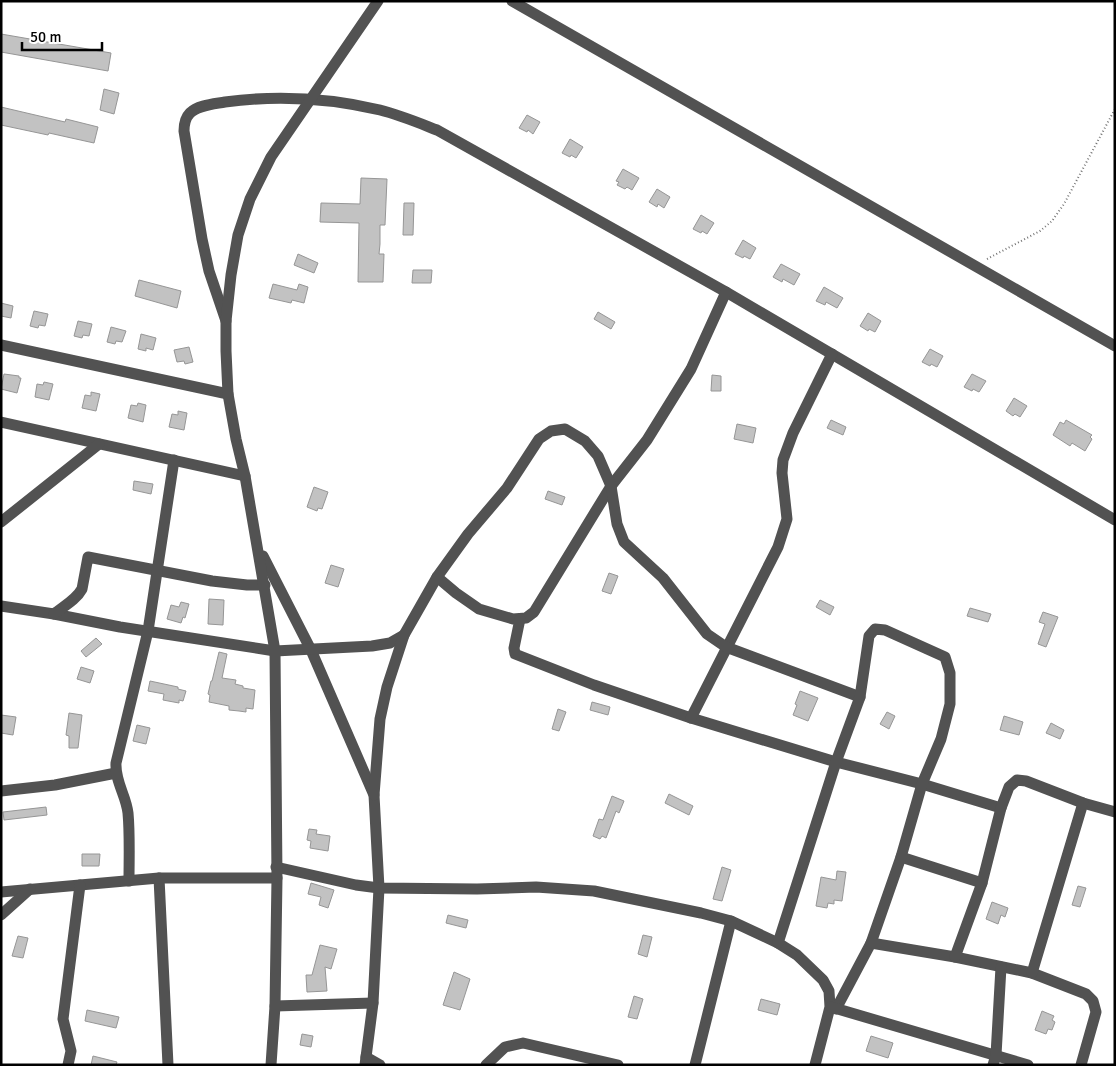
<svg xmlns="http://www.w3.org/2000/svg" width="1116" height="1066" font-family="Signika,sans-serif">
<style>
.building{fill:#c2c2c2;stroke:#969696}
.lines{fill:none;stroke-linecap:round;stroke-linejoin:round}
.path{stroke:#747474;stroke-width:2;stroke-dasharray:1 2.5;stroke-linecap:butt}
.minor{stroke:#525252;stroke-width:11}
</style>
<rect width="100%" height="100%" fill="#fff"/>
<g class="building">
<path d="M1 34 111 53 108 71 1 52Z"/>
<path d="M104 89 119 93 114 114 100 110Z"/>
<path d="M1 107 65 122 66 119 98 127 94 143 49 133 48 135 1 125Z"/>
<path d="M527 115 540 122 533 134 528 130 527 132 519 128Z"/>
<path d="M570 139 583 147 576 158 571 155 570 157 562 153Z"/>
<path d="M623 169 639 178 632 190 627 187 625 189 617 185 619 182 616 181Z"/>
<path d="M361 178 387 179 385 225H380V244L379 254H384L383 282H358L359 223 320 222 321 203 360 204Z"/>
<path d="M657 189 670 197 664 208 658 204 657 207 649 202Z"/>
<path d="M404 203H414L413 235H403Z"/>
<path d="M701 215 714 223 707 234 702 231 701 233 693 229Z"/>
<path d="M743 240 756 248 750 259 744 256 743 258 735 254Z"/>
<path d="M298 254 318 263 314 273 294 265Z"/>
<path d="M781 264 800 274 794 285 783 279 782 282 773 277Z"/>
<path d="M413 270H432L431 283H412Z"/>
<path d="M139 280 181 291 177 308 135 296Z"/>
<path d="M273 284 297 290 299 284 308 287 304 303 292 300 291 303 269 298Z"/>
<path d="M824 287 843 298 837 308 826 302 825 305 816 301Z"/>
<path d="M1 303 13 306 11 318 1 316Z"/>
<path d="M34 311 48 314 45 326 39 325 38 328 30 326Z"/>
<path d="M598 312 615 322 611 329 594 319Z"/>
<path d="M868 313 881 321 875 332 869 329 868 331 860 326Z"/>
<path d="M78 321 92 324 89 336 83 335 82 338 74 336Z"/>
<path d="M111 327 126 331 122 342 116 341 115 344 107 342Z"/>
<path d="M141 334 156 338 153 350 146 348V351L138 349Z"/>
<path d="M189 347 193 362 185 364 184 361 177 362 174 350Z"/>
<path d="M930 349 943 356 937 367 931 364 930 366 922 362Z"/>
<path d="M4 374 19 376V378H21L17 393 1 389Z"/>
<path d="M972 374 986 381 979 392 973 389 972 391 964 387Z"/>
<path d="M712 375 721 376V391H711Z"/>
<path d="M44 382 53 384 49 400 35 397 37 384 43 385Z"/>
<path d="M91 392 100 394 96 411 82 408 85 395 91 396Z"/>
<path d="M1014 398 1027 406 1020 417 1015 414 1013 416 1006 411Z"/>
<path d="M138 403 146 405 143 422 128 418 131 405 137 406Z"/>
<path d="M178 411 187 413 184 430 169 427 172 414 178 415Z"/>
<path d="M831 420 846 427 843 435 827 428Z"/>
<path d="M1066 420 1092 435 1090 437 1092 439 1085 451 1072 443 1070 446 1053 435 1060 422 1064 424Z"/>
<path d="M737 424 756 428 753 443 734 439Z"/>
<path d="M134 481 153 484 151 494 133 490Z"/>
<path d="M314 487 328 492 322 509 318 508 317 511 307 507Z"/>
<path d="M548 491 565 497 562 505 545 499Z"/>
<path d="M331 565 344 569 338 587 325 583Z"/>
<path d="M609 573 618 576 611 594 602 591Z"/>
<path d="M209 599 224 600 223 625 208 624Z"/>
<path d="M820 600 834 607 830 615 816 607Z"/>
<path d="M181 602 189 604 185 618 183 617 181 623 167 619 171 605 179 607Z"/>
<path d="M970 608 991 614 988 622 967 616Z"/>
<path d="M1043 612 1058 617 1046 647 1038 644 1045 624 1039 622Z"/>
<path d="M96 638 102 644 86 657 81 651Z"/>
<path d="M219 652 227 654 222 678 236 680 235 684 243 686V688L255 690 253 709 246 708V712L239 711 229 710V706L209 702 210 695 208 694 211 681H212Z"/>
<path d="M81 667 94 671 90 683 77 679Z"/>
<path d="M150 681 178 687V689L186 691 183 701 179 700V703L163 700 164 694 148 691Z"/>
<path d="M800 691 818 698 808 721 793 715 797 705 795 704Z"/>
<path d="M592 702 610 707 608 715 590 710Z"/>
<path d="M558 709 566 712 559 731 552 729Z"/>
<path d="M887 712 895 716 889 729 880 724Z"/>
<path d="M69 713 82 715 78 748H69V736L66 735Z"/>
<path d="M1 715 16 717 13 735 1 733Z"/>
<path d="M1004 716 1023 722 1019 735 1000 730Z"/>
<path d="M1051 723 1064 730 1060 739 1046 733Z"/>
<path d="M137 725 150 728 146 744 133 741Z"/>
<path d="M669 794 693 806 689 815 665 803Z"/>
<path d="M612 796 624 801 619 813 616 811 606 838 602 836 600 839 593 836 599 819 603 820Z"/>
<path d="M46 807 47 815 4 820 3 812Z"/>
<path d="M309 829 317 830 316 834 330 836 328 851 310 848 311 841 307 840Z"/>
<path d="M82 854H100L99 866H82Z"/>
<path d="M722 867 731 870 722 901 713 899Z"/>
<path d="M837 871 846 872 842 901 834 900V904L828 903 827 908 816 906 821 877 836 880Z"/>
<path d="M311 883 334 890 328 908 319 905 321 897 308 894Z"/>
<path d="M1078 886 1086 888 1080 907 1072 905Z"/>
<path d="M992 902 1008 908 1005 917 1001 915 998 924 986 919Z"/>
<path d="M448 915 468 920 466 928 446 923Z"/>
<path d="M643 935 652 937 647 957 638 954Z"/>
<path d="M18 936 28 938 23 958 12 956Z"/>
<path d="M320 945 337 949 331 969 325 967 327 991 307 992 306 975H312Z"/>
<path d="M454 972 470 979 460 1010 443 1005Z"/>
<path d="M634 996 643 999 637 1019 628 1017Z"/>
<path d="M761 999 780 1004 777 1015 758 1010Z"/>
<path d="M87 1010 119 1017 116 1028 85 1021Z"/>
<path d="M1042 1011 1054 1016 1052 1020 1055 1022 1052 1030 1048 1029 1046 1034 1035 1030Z"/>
<path d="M302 1034 313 1036 311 1047 300 1045Z"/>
<path d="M871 1036 893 1043 888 1058 866 1051Z"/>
<path d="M93 1056 117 1062 116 1065H91Z"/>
</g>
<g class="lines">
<path class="path" d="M987 259 1040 231 1052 221 1064 204 1115 109"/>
<g class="minor">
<path d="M512 1 1115 346"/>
<path d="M226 321 209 271 202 239 184 131C184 125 185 118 190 113 198 105 214 104 225 102 277 95 329 98 380 110 400 115 419 123 437 130L726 292 1115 520"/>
<path d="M1 345 228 394"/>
<path d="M1 422 245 476"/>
<path d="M1 522 99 444"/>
<path d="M263 556 311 650 374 795 379 888 373 1003 365 1065"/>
<path d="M437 577 456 593 479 609 513 619 526 618 534 612 611 486 647 440 691 369 726 292"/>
<path d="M1 606 54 614 120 627 275 651 372 646 390 643 404 635"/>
<path d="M54 614C64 606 76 600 82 589L88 557 212 581 247 585H265"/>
<path d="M520 619 514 648 515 654 594 685 691 718 836 762 922 784 1001 808"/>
<path d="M691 718 778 547 787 519 782 473 783 460 793 433 832 354"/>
<path d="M1 791 55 785 116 773"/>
<path d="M374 795 380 719 387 687 404 635 437 577 468 534 507 488 539 439 551 431 565 429 585 441 598 456 611 486 617 524 624 542 663 578 707 634 726 647 860 697"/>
<path d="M901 857 982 883"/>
<path d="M276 867 356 885 379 888 477 889 536 887 594 891 701 913 731 921 778 943 797 955 823 980 829 991 830 1007 815 1065"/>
<path d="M159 878 168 1065"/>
<path d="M129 881C129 859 130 835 128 813 126 795 115 782 116 763L148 631 174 460"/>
<path d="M1 892 159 878H277"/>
<path d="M1 915 30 889"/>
<path d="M778 943 836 762 860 697 869 636 875 629 885 630 945 657 950 673V704L941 739 922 784 901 857 871 943 836 1009"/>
<path d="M871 943 955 957 1032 973 1086 994 1093 1001 1096 1012 1081 1065"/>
<path d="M955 957 982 883 1001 808 1009 787 1017 780 1026 781 1083 803 1115 812"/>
<path d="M1032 973 1083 803"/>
<path d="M275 1006 373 1003"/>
<path d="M831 1007 1028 1065"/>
<path d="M366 1057 380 1065"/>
<path d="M68 1065 71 1051 63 1019 80 885"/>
<path d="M271 1065 275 1006 277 878 275 651 245 476 236 439 228 394 226 351V321L231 275 238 235 250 199 271 157 378 1"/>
<path d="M486 1065 505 1047 523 1043 618 1065"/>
<path d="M695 1065 731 921"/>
<path d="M993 1065 996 1055 1001 967"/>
</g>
</g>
<rect width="1116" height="1066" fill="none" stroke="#000000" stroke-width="5"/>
<path d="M22 42v8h80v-8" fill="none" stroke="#000000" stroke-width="2.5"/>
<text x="30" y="42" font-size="15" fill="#000000" stroke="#ffffff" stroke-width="4" paint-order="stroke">50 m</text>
</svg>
